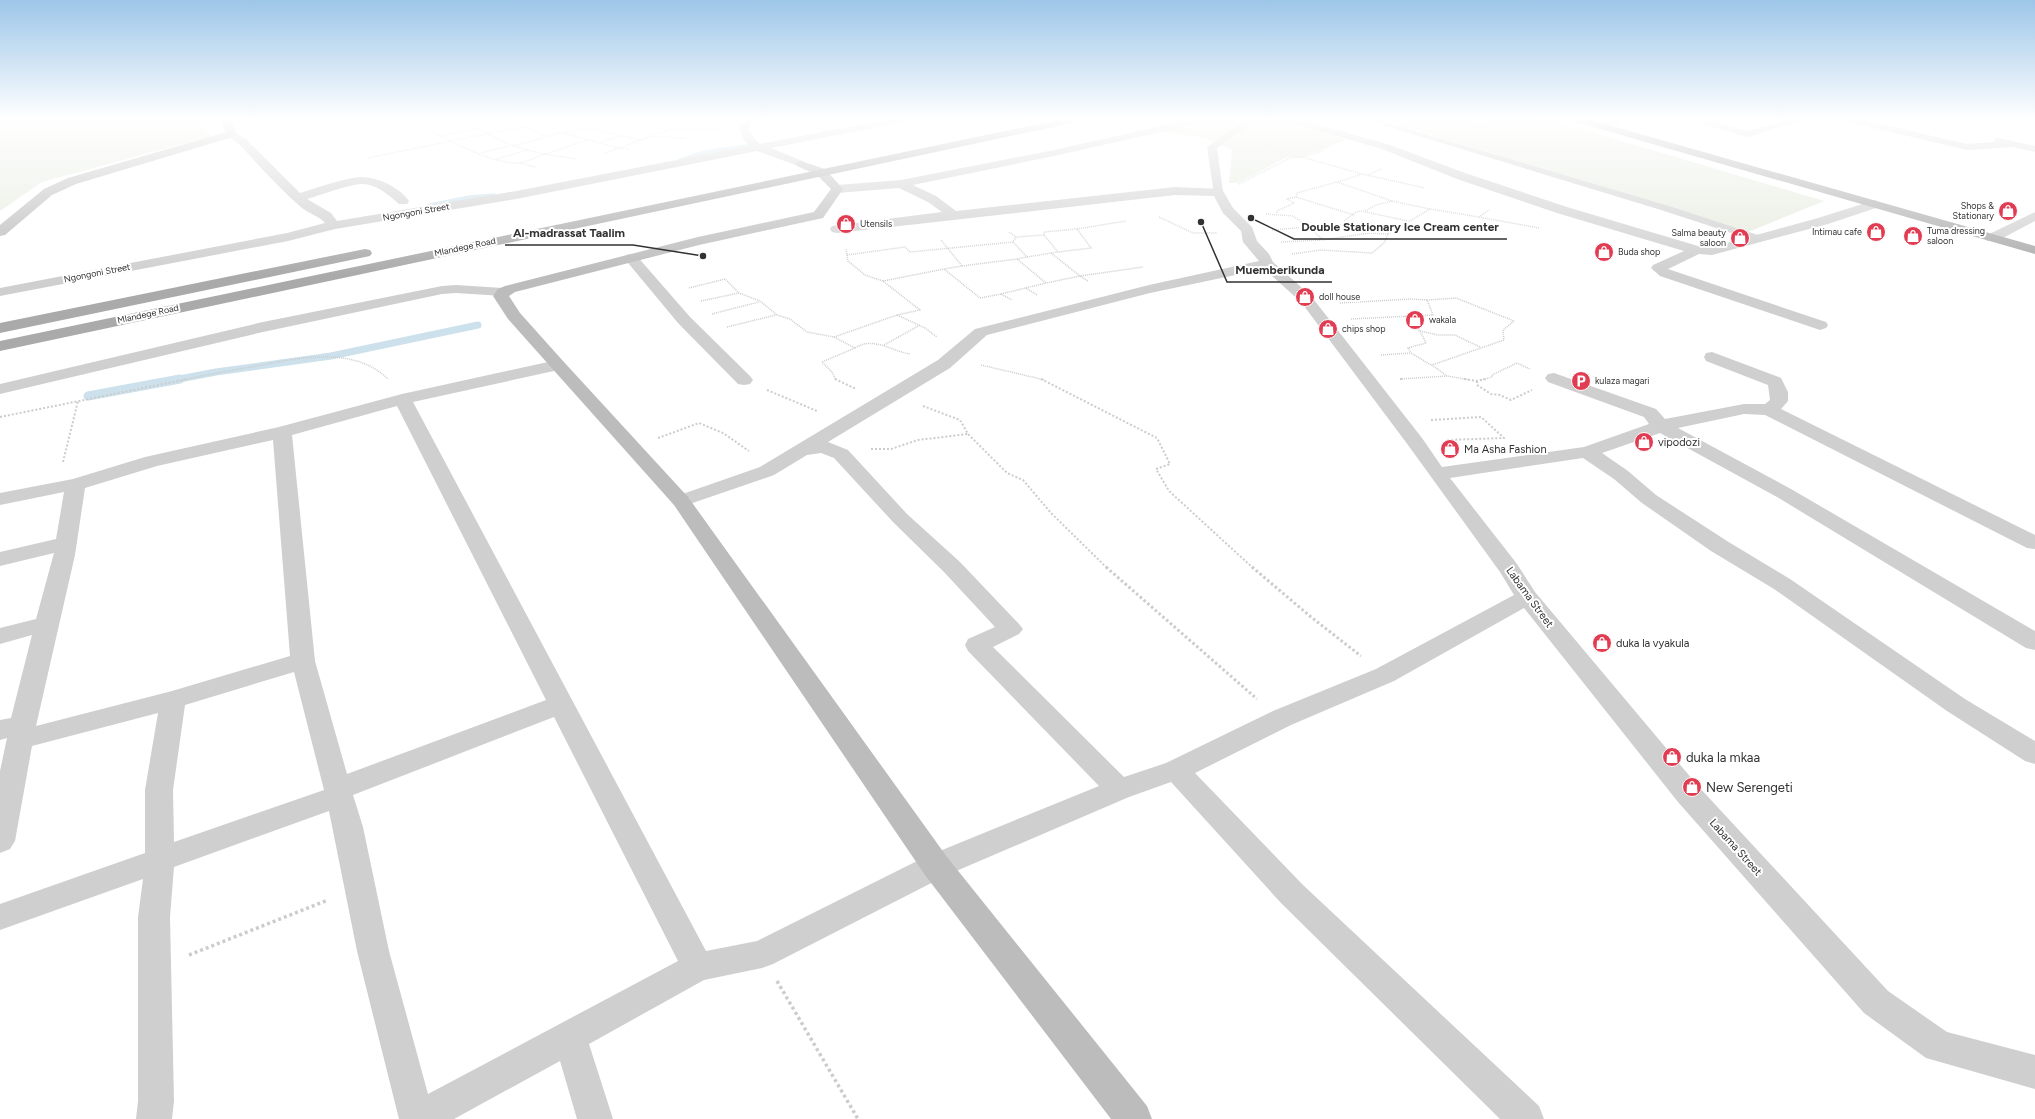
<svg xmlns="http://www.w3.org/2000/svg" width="2035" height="1119" font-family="Figtree,sans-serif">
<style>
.green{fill:#e6ebde}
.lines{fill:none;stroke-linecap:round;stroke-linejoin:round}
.stream-far2{stroke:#cce1eb;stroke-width:5.5}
.stream-far1{stroke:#cce1eb;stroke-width:7}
.stream{stroke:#cce1eb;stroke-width:9}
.path-far3{stroke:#ccc;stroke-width:1.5;stroke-dasharray:1 1;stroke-linecap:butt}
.path-far2{stroke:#ccc;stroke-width:2;stroke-dasharray:2 2;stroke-linecap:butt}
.path-far1{stroke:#ccc;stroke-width:3;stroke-dasharray:2.5 2.5;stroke-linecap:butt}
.path{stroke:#ccc;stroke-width:3.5;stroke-dasharray:3 3;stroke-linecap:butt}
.lane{fill:#cfcfcf;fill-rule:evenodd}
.street{fill:#cfcfcf;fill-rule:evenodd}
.secondary{fill:#bcbcbc;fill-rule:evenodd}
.primary{fill:#aaa;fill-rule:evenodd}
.labels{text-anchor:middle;stroke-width:4;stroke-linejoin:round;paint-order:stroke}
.far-poi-label{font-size:9px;fill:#323232;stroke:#fff;text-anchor:start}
.far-street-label{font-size:9px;fill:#323232;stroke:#fff}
.poi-label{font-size:11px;fill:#323232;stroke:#fff;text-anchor:start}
.street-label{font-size:11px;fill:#323232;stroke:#fff}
.near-poi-label{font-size:13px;fill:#323232;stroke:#fff;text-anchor:start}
.leader{fill:none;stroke:#323232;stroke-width:1.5}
.callout-dot{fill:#323232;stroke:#fff;stroke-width:1.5}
.callout-label{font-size:12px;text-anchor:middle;font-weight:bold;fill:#323232;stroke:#fff;stroke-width:4;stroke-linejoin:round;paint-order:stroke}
</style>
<rect width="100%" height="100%" fill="#fff"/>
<g class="green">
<path d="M0 120H196L211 136 42 182 0 211Z"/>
<path d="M1188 120H1283L1346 140 1331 145 1333 146 1299 157H1287L1238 183H1229L1232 150 1205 138 1150 130Z"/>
<path d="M1382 120H1551L1824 201 1748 232Z"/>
</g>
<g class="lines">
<g class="stream-far2">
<path d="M680 161 704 153 746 147"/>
<path d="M430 206 470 198 494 196"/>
</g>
<path class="stream-far1" d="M174 380 216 372 331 356 478 325"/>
<path class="stream" d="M88 396 180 379"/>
<g class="path-far3">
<path d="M427 120 428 129C451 142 489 162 515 163 525 163 536 157 545 154 518 148 505 144 481 130 475 127 471 126 466 120"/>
<path d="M526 120 534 125 524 127 544 135 562 133 618 148 669 130 671 126 682 120"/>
<path d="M675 120 723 121"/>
<path d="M1483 124 1556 122"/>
<path d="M534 125 565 120"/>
<path d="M590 128 626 120"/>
<path d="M1477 129 1483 126 1484 122 1481 120"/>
<path d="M669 130 722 129"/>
<path d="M488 133 524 127"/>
<path d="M563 133 589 128 640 140"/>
<path d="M442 136 519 120"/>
<path d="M652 137 685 138"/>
<path d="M601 142 621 136"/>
<path d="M513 146 556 135"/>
<path d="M1322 151 1302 157 1362 174 1425 188"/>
<path d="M481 153 510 146"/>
<path d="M604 154 618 148 629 149"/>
<path d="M368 158 485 134"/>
<path d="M497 159 527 150"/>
<path d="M575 159 545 154 587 140"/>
<path d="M520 163 536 167"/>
<path d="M1368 175 1382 169"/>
<path d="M1338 182 1362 174"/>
<path d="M1239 184 1290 158 1302 157"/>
<path d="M1296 197 1354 215"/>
<path d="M1365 211 1376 205 1392 201"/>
<path d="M1277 213V211L1294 203 1287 199 1296 197 1297 193 1337 182 1392 201 1430 209"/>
<path d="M1266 214 1293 216 1309 227"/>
<path d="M1159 217 1193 233H1217"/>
<path d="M1479 217 1539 228"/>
<path d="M1349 224 1344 221 1356 212 1361 211 1408 221"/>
<path d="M1350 224 1369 233 1323 240 1309 227Z"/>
<path d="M1077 229 1126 221"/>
<path d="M1272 230 1309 227"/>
<path d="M1009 232 1016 237 1044 235V232L1077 229 1091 248 1058 252"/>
<path d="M1369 233 1388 234"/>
<path d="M941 240 962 266 944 269 980 298 1001 294 1012 300"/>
<path d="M1013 242 1027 257 1017 259"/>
<path d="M1281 242 1322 240"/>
<path d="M846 249 848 261 865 275 883 281 920 310 897 315 925 328 937 337"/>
<path d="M1051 253 1080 276 1143 267"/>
<path d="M1292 254 1321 250 1372 253 1384 243 1388 234 1430 209 1479 217 1489 210"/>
<path d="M847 255 905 247 910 252 1013 242 1016 237"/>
<path d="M1027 257 1058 252 1044 235"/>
<path d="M962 266 1017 259 1046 283 1080 276 1088 281"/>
<path d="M883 281 944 269"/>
<path d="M689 288 725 279 739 293 760 301 777 315 790 319 807 332 834 337 855 348 822 362 832 372 836 380"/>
<path d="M1026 288 1037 295"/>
<path d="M1001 294 1046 283"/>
<path d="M701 301 739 293"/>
<path d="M1340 303 1412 299 1427 300"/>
<path d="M712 314 759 302"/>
<path d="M1404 316 1420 331 1438 335H1455L1480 347"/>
<path d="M1351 319 1433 315 1427 300 1456 298 1514 321 1503 330 1504 340 1432 365 1447 376"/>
<path d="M727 327 776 315"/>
<path d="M1420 331 1426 343 1408 348 1411 353 1431 365"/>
<path d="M834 337 897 315"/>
<path d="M884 345 920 325"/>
<path d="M855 348C873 336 891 351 910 354"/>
<path d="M1381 355 1411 353"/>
<path d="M981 365 1045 380"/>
<path d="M1400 379 1447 376 1470 380"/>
<path d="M183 380C205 375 228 371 251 367 295 359 352 344 388 379"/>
<path d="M1481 380 1492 377V375L1517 363 1530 369"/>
</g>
<g class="path-far2">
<path d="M835 379 856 389"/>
<path d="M1041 379 1157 438 1170 464 1156 469 1169 491 1253 568"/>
<path d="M1400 379H1403"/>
<path d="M1464 379 1477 381 1485 379"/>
<path d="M1477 381V385L1491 394 1500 395 1511 400 1532 390"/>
<path d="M767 390 817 411"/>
<path d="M923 406 960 420 968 434 1007 473 1023 480 1051 513 1107 568"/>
<path d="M0 417 188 379"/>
<path d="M1431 420 1481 417 1504 438 1446 440"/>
<path d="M658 438 699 423 723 433 749 451"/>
<path d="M871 449H891L918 440 968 434"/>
<path d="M63 462 78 401"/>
</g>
<g class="path-far1">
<path d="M1106 567 1257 699"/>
<path d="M1252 567 1311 617 1361 656"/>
</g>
<g class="path">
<path d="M189 955 328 900"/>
<path d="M777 981 858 1119"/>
</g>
<g class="lane">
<path d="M1247 120H1256L1217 148 1223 192 1222 194H1214L1207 147Z"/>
<path d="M1366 120H1378L1669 206 1764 237 1766 239 1764 241H1756L1661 210Z"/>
<path d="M1614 120H1627L1601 129 1597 126Z"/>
<path d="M1707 120H1719L1715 123 1748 131 1790 120H1803L1748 137 1703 125V121Z"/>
</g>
<g class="street">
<path d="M743 120H753L749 129 754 138 760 144 884 120H904L899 123 771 148 805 162 807 164 805 166 801 167 757 151 516 199 335 229 288 241 0 296V288L287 233 325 223C319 216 310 214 302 208 280 189 261 168 241 146 236 141 230 139 227 134L232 131 246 139 300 193C316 188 345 178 360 177 376 176 401 188 409 201L407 204H399C389 195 375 183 361 184 347 185 321 195 307 199L331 213 337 221 516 191 749 146 744 140 739 129Z"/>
<path d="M1188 120H1206L1201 123 1054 156 913 185 936 196 956 211 1175 187 1222 189 1233 208 1252 227 1257 241 1269 254 1273 262 1311 296 1422 438 1442 467 1584 447 1649 424 1644 417 1548 382 1545 378 1548 374 1554 373 1656 409 1665 419 1744 404H1765L1770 400 1768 385 1706 361 1704 357 1706 353 1712 352 1781 378 1788 392V401L1781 409 2035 535V549L2027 548 1765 415 1744 414 1678 428 1791 489 2035 631V650L2026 648 1777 497 1660 433 1602 453 1628 471 1656 495 1727 541 1790 579 1965 699 2035 741V764L2025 761 1947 711 1774 589 1711 551 1642 503 1614 479 1583 458 1450 478 1517 564 1535 592 1698 786 1888 991 1947 1032 2035 1055V1089L1926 1058 1864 1013 1678 802 1524 608 1394 681 1291 725 1195 773 1303 885 1539 1106 1544 1119H1500L1281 903 1171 782 1129 797 947 875 773 964 762 968 704 980 589 1044 613 1119H577L560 1061 454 1119H399L357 951 329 811 174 867 170 917 174 1101 172 1119H136L138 1101V917L143 879 0 930V904L145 853V790L158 713 32 746 15 841 10 849 0 853V771L7 738 0 740V720L11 718 32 635 0 644V628L36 619 54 553 0 566V552L56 539 64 492 0 505V493L73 479 145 457 279 427 402 394 557 360 563 361 565 365 563 369 413 402 706 951 757 941 925 857 1099 786 968 651 965 645 968 639 995 627 944 572 893 522 834 458 821 453 807 455 774 475 681 507 674 505 671 501 674 497 760 467 938 360 975 329 1149 285 1259 261 1243 242 1241 231 1223 213 1214 196 1175 195 837 233 832 232 830 229 832 226 942 212 928 202 899 188 837 193 831 189 837 185 901 180 1054 150ZM1264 269 1301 302 1408 445 1500 572 1514 595 1376 669 1273 711 1166 763 1124 777 993 647 1019 634 1023 629 1019 624 960 562 907 514 848 450 828 442 950 368 987 335 1150 293ZM397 406 546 700 347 774 315 661 292 435ZM273 440 290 656 172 691 36 726 75 555 85 488 157 466ZM294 672 324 790 174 842 173 790 185 705ZM554 717 678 961 428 1094 389 951 363 827 353 795Z"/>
<path d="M1286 120H1302L1390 145 1465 173 1567 207 1698 246 1712 247 1818 218 1875 200 1881 204 1879 207 1828 224 1712 255 1699 254 1668 269 1826 322 1828 325 1826 328 1820 330 1660 276 1651 268 1653 265 1684 251 1557 213 1457 179 1382 149 1287 122Z"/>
<path d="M1847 120H1864L1967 144 1994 142 1995 139 1999 138 2035 146V152L2013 147 1967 150 1848 122Z"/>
<path d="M2035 212V221L1997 241H1987L1985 238 1987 235Z"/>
<path d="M631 254 636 255 690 317 750 376 753 380 750 384 744 385 738 384 678 323 624 258 626 255Z"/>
<path d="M456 285 503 288 508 289 510 292 508 295 503 296 456 293 442 294 263 332 0 394V384L263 322 442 286Z"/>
</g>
<g class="secondary">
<path d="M220 120H230L237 134 236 136 76 184 52 195 5 235 0 236V225L44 189 68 178 226 132Z"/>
<path d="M801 161 825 169 843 189 823 218 699 245 515 292 509 296 520 313 563 361 688 497 947 857 1147 1106 1152 1119H1111L925 875 674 505 508 319 493 296 498 289 505 286 698 237 814 212 831 189 817 175 797 166 795 164 797 162Z"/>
</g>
<g class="primary">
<path d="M1058 120H1077L1072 123 0 351V341Z"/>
<path d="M1575 120H1591L2035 246V254L1576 122Z"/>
<path d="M365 249 370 250 372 253 370 256 0 333V323Z"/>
</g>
</g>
<linearGradient id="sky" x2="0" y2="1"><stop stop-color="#9dc6e9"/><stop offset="0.43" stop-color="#fff"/><stop offset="1" stop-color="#fff" stop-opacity="0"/></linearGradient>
<rect width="2035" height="276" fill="url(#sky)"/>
<defs>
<g id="shop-disc" transform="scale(1)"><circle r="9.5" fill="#e13c52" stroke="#fff"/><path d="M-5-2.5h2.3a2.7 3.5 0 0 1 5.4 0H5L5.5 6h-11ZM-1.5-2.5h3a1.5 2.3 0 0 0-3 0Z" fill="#fff"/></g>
<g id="parking-disc" transform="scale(1)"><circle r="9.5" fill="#e13c52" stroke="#fff"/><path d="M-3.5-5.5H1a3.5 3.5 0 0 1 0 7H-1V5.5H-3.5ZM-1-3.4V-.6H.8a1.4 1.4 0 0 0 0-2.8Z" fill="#fff"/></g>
</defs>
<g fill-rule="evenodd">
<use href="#shop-disc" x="2008" y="211"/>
<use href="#shop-disc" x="846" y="224"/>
<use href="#shop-disc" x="1876" y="232"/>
<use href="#shop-disc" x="1913" y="236"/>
<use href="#shop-disc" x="1740" y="238"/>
<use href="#shop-disc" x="1604" y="252"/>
<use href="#shop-disc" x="1305" y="297"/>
<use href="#shop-disc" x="1415" y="320"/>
<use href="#shop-disc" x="1328" y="329"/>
<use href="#parking-disc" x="1581" y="381"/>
<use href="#shop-disc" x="1644" y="442"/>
<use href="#shop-disc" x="1450" y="449"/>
<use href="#shop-disc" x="1602" y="643"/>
<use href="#shop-disc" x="1672" y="757"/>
<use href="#shop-disc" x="1692" y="787"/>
</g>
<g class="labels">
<g class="far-poi-label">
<text x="1994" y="209" text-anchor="end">Shops &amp;<tspan x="1994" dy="10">Stationary</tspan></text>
<text x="860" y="227">Utensils</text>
<text x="1927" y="234">Tuma dressing<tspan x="1927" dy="10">saloon</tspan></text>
<text x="1862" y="235" text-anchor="end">Intimau cafe</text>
<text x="1726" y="236" text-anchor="end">Salma beauty<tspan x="1726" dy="10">saloon</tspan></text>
<text x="1618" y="255">Buda shop</text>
<text x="1319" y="300">doll house</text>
<text x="1429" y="323">wakala</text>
<text x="1342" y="332">chips shop</text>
<text x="1595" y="384">kulaza magari</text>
</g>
<g class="far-street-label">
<text transform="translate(416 212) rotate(-10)" y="3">Ngongoni Street</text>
<text transform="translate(465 247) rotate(-12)" y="3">Mlandege Road</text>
<text transform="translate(97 273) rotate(-11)" y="3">Ngongoni Street</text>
<text transform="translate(148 314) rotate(-12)" y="3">Mlandege Road</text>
</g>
<g class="poi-label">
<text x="1658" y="446">vipodozi</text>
<text x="1464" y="453">Ma Asha Fashion</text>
<text x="1616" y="647">duka la vyakula</text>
</g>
<g class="street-label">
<text transform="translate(1530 597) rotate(54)" y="4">Labama Street</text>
<text transform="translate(1736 847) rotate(48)" y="4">Labama Street</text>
</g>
<g class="near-poi-label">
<text x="1686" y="762">duka la mkaa</text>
<text x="1706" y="792">New Serengeti</text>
</g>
</g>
<path class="leader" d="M1251 218L1294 239H1507M703 256L633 245H505M1201 222L1227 282H1332"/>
<g class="callout-dot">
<circle cx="1251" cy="218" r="4"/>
<circle cx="703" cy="256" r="4"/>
<circle cx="1201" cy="222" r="4"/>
</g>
<g class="callout-label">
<text x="1400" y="231">Double Stationary Ice Cream center</text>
<text x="569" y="237">Al-madrassat Taalim</text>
<text x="1280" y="274">Muemberikunda</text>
</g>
</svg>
